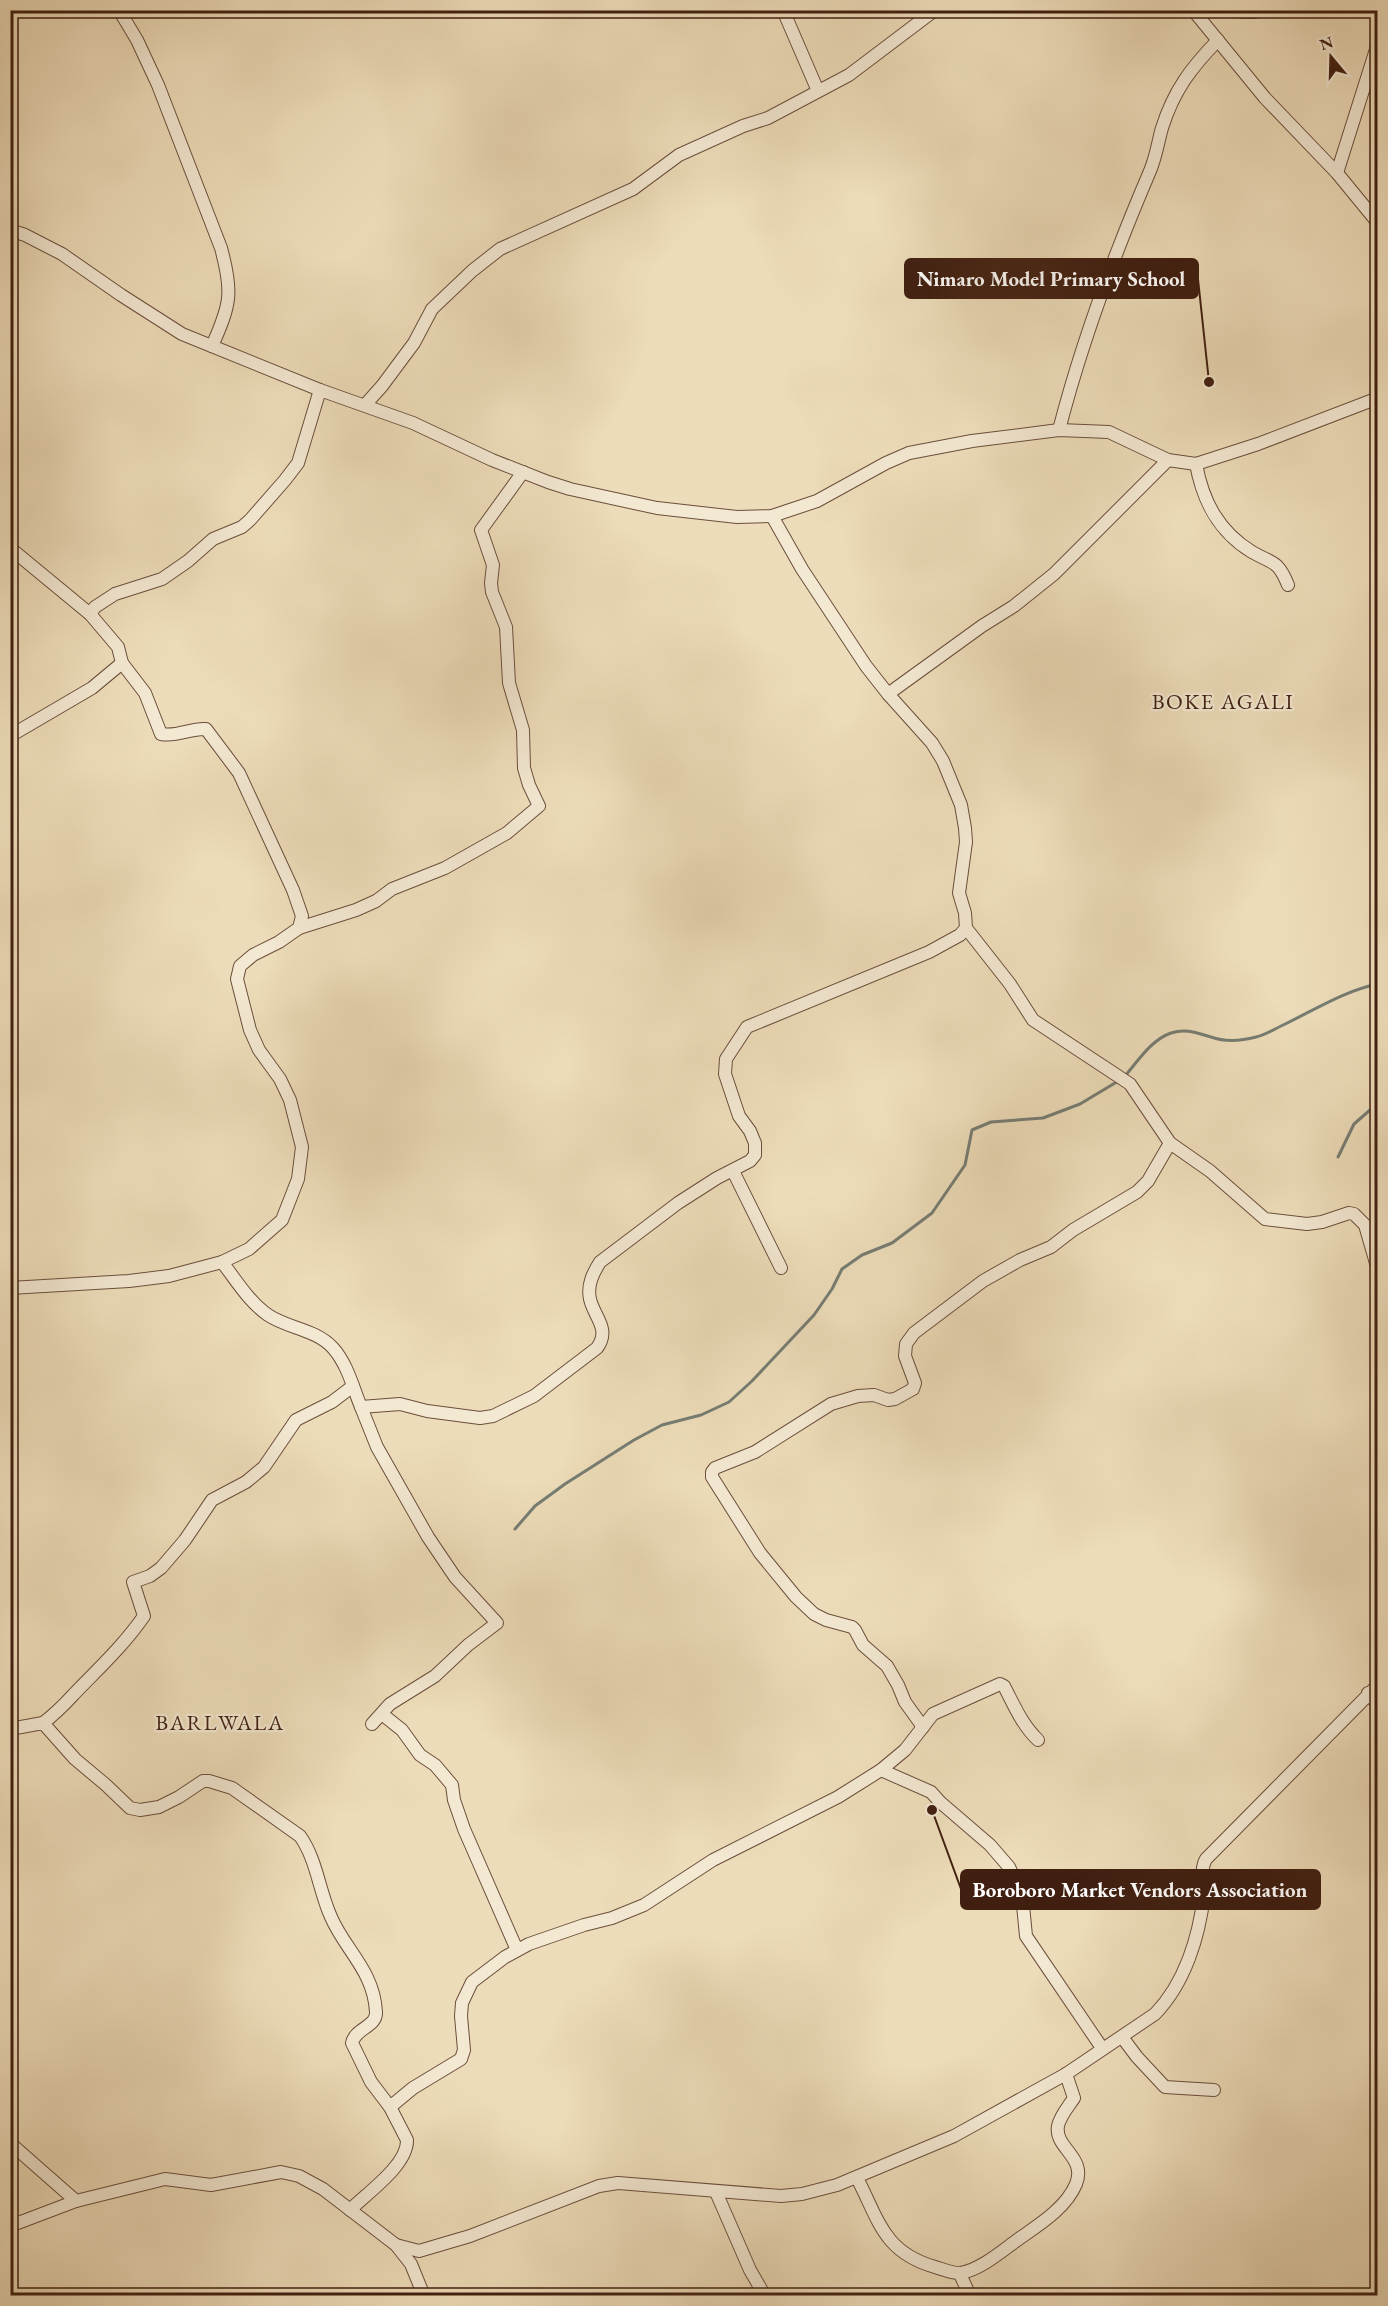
<svg xmlns="http://www.w3.org/2000/svg" width="1388" height="2306" font-family="'EB Garamond',serif">
<style>
.lines{fill:none;stroke-linecap:round;stroke-linejoin:round}
.stream{stroke:#767d73;stroke-width:3}
.minor-casing{stroke:#6b4e3b;stroke-width:14}
.minor{stroke:#f3e8d2;stroke-width:12}
.labels{text-anchor:middle;stroke-width:4.5;stroke-linejoin:round;paint-order:stroke}
.quarter-label{font-size:22px;letter-spacing:1.5px;fill:#401f11;stroke:#f3e8d2}
.leader{fill:none;stroke:#401f11;stroke-width:2}
.callout-dot{fill:#401f11;stroke:#f3e8d2;stroke-width:2}
.callout{fill:#401f11;stroke:#401f11;stroke-width:2}
.callout-label{font-size:21px;text-anchor:middle;font-weight:bold;fill:#fff}
</style>
<rect width="100%" height="100%" fill="#eddcb9"/>
<filter id="stains"><feTurbulence type="fractalNoise" baseFrequency=".00333" numOctaves="4"/><feColorMatrix values="0 0 0 0 .2 0 0 0 0 .09 0 0 0 0 .02 0 0 0 .5 -.17"/></filter>
<radialGradient id="worn" r=".72"><stop offset=".6" stop-color="#630" stop-opacity="0"/><stop offset="1" stop-color="#630" stop-opacity=".3"/></radialGradient>
<g class="lines">
<g class="stream">
<path d="M1125 1076C1138 1061 1151 1040 1171 1033 1186 1028 1197 1033 1211 1037 1225 1042 1241 1041 1256 1037 1265 1035 1273 1030 1281 1026 1313 1011 1343 991 1378 984"/>
<path d="M1338 1157 1354 1124 1378 1103"/>
<path d="M515 1529 535 1506 565 1484 634 1440 662 1425 701 1415 729 1402 752 1381 814 1315 832 1289 842 1269 862 1255 892 1243 932 1213 965 1165 972 1130 991 1122 1043 1118 1080 1104 1120 1080"/>
</g>
<g class="minor-casing">
<g id="minor">
<path d="M119 10 137 40 158 85 221 248C233 292 231 304 212 346"/>
<path d="M783 10 818 91"/>
<path d="M1193 10 1265 98 1337 173 1378 223"/>
<path d="M1209 10 1252 12 1265 10"/>
<path d="M1337 173 1378 43"/>
<path d="M10 230 25 235 62 254 121 295 182 334 320 390 413 423 492 460 548 482 570 489 657 508 737 517 772 516 817 501 886 463 909 453 972 441 1059 430 1109 432 1168 460 1196 464 1258 444 1378 398"/>
<path d="M365 405 382 386 414 343 432 309 472 271 500 249 633 189 679 155 743 126 768 118 849 75 935 10"/>
<path d="M1059 430C1082 341 1114 255 1150 171 1156 157 1158 142 1162 128 1174 90 1191 68 1218 40"/>
<path d="M1196 464C1203 502 1219 532 1252 552 1273 564 1278 560 1288 585"/>
<path d="M772 516 802 569 866 666 888 694 932 743 943 761 961 805 965 828 966 842 959 893 965 913 966 928 1010 984 1033 1020 1130 1084 1170 1143 1210 1171 1265 1219 1307 1224 1322 1222 1349 1213 1354 1214 1365 1225 1378 1270"/>
<path d="M10 548 90 614 118 647 122 663 92 688 10 736"/>
<path d="M90 614 95 607 115 594 162 579 188 561 213 539 242 527 250 520 285 480 298 463 320 390"/>
<path d="M888 694 982 626 1014 606 1054 574 1168 460"/>
<path d="M299 928 356 910 376 901 392 889 445 868 507 833 539 806 529 785 524 768 523 730 509 683 506 627 492 592 491 583 493 565 481 530 523 472"/>
<path d="M733 1171 781 1268"/>
<path d="M222 1262C236 1280 249 1302 268 1315 289 1329 316 1329 333 1348 348 1365 353 1388 361 1407L400 1404 427 1411 480 1418 493 1416 534 1396 597 1348C611 1329 594 1317 590 1299 587 1285 593 1273 600 1262L678 1203 717 1178 750 1161 755 1155V1143L750 1131 739 1116 725 1074 726 1059 747 1027 929 952 960 935 966 928"/>
<path d="M10 1288 129 1281 169 1276 222 1262 249 1249 282 1220 298 1179 302 1147 290 1100 280 1079 259 1050 250 1030 237 979 240 966 253 955 279 942 299 928 302 916 293 890 239 773 206 729C190 728 178 737 161 734L145 693 122 663"/>
<path d="M361 1407 377 1447 428 1537 455 1577 497 1623 468 1645 435 1676 390 1704 372 1724"/>
<path d="M1368 1693 1378 1705"/>
<path d="M382 1714 402 1730 420 1755 435 1765 452 1785 454 1800 464 1829 517 1950"/>
<path d="M43 1723C55 1714 64 1705 74 1694 99 1668 124 1645 144 1616L133 1582 150 1576 161 1568 185 1540 212 1500 246 1482 264 1467 296 1420 332 1402 353 1386"/>
<path d="M923 1727 905 1702 898 1685 887 1666 863 1645 855 1630 852 1627 826 1620 814 1614 796 1597 760 1553 712 1477V1472L715 1468 755 1452 831 1404 858 1396 874 1395 888 1400 895 1399 913 1389 915 1383 905 1356 906 1344 914 1333 983 1281 1020 1260 1051 1247 1073 1230 1137 1192 1148 1181 1170 1143"/>
<path d="M10 1729 43 1723 75 1759 106 1785 130 1808 140 1810 159 1807 179 1797 203 1781H209L232 1788 300 1836C317 1860 319 1891 331 1917 345 1950 374 1971 376 2012 377 2027 355 2028 352 2043L371 2082 390 2107"/>
<path d="M881 1770 931 1792 940 1802 990 1845 1009 1867 1022 1895 1026 1936 1102 2048"/>
<path d="M1122 2037 1137 2057 1165 2087 1214 2090"/>
<path d="M10 2143 76 2201"/>
<path d="M857 2178C879 2220 883 2252 935 2267 942 2269 954 2274 961 2273 982 2269 1003 2250 1020 2238 1040 2224 1066 2208 1076 2184 1087 2157 1054 2148 1058 2126 1060 2116 1068 2107 1074 2098L1066 2074"/>
<path d="M716 2192 750 2270 765 2296"/>
<path d="M350 2210C367 2193 408 2165 407 2140L390 2107 413 2088 461 2059 464 2050 461 2016 462 2003 472 1982 505 1957 529 1944 584 1925 612 1918 644 1905 713 1860 838 1797 881 1770 905 1750 933 1714 1000 1684 1004 1686C1014 1705 1022 1725 1038 1740"/>
<path d="M10 2226 76 2201 165 2179 211 2185 281 2172 299 2176 323 2189 396 2245 419 2251 470 2236 599 2186 618 2183 781 2196 802 2194 837 2185 954 2136 1066 2074 1155 2014C1185 1983 1199 1937 1204 1895 1206 1882 1199 1871 1206 1859L1378 1685"/>
<path d="M396 2245 411 2264 424 2296"/>
<path d="M960 2274 970 2296"/>
</g>
</g>
<use href="#minor" class="minor"/>
</g>
<g class="labels">
<g class="quarter-label">
<text x="1223" y="709">BOKE AGALI</text>
<text x="220" y="1730">BARLWALA</text>
</g>
</g>
<path class="leader" d="M1209 382L1198 279M932 1810L961 1889"/>
<g class="callout-dot">
<circle cx="1209" cy="382" r="6"/>
<circle cx="932" cy="1810" r="6"/>
</g>
<g class="callout">
<rect x="905" y="259" width="293" height="39" rx="6"/>
<rect x="961" y="1870" width="359" height="39" rx="6"/>
</g>
<g class="callout-label">
<text x="1051" y="286">Nimaro Model Primary School</text>
<text x="1140" y="1897">Boroboro Market Vendors Association</text>
</g>
<rect width="1388" height="2306" fill="none" stroke="#eddcb9" stroke-width="36"/>
<rect x="12" y="12" width="1364" height="2282" fill="none" stroke="#401f11" stroke-width="3"/>
<rect x="18" y="18" width="1352" height="2270" fill="none" stroke="#401f11" stroke-width="1.5"/>
<g transform="translate(1331 57) rotate(341)" stroke="#f3e8d2" stroke-width="4.5" paint-order="stroke">
<path d="M0-4.5L10 22L0 15L-10 22Z" fill="#401f11"/>
<text y="-9" font-size="16" font-weight="bold" text-anchor="middle" fill="#401f11">N</text>
</g>
<rect width="100%" height="100%" filter="url(#stains)"/>
<rect width="100%" height="100%" fill="url(#worn)"/>
</svg>
